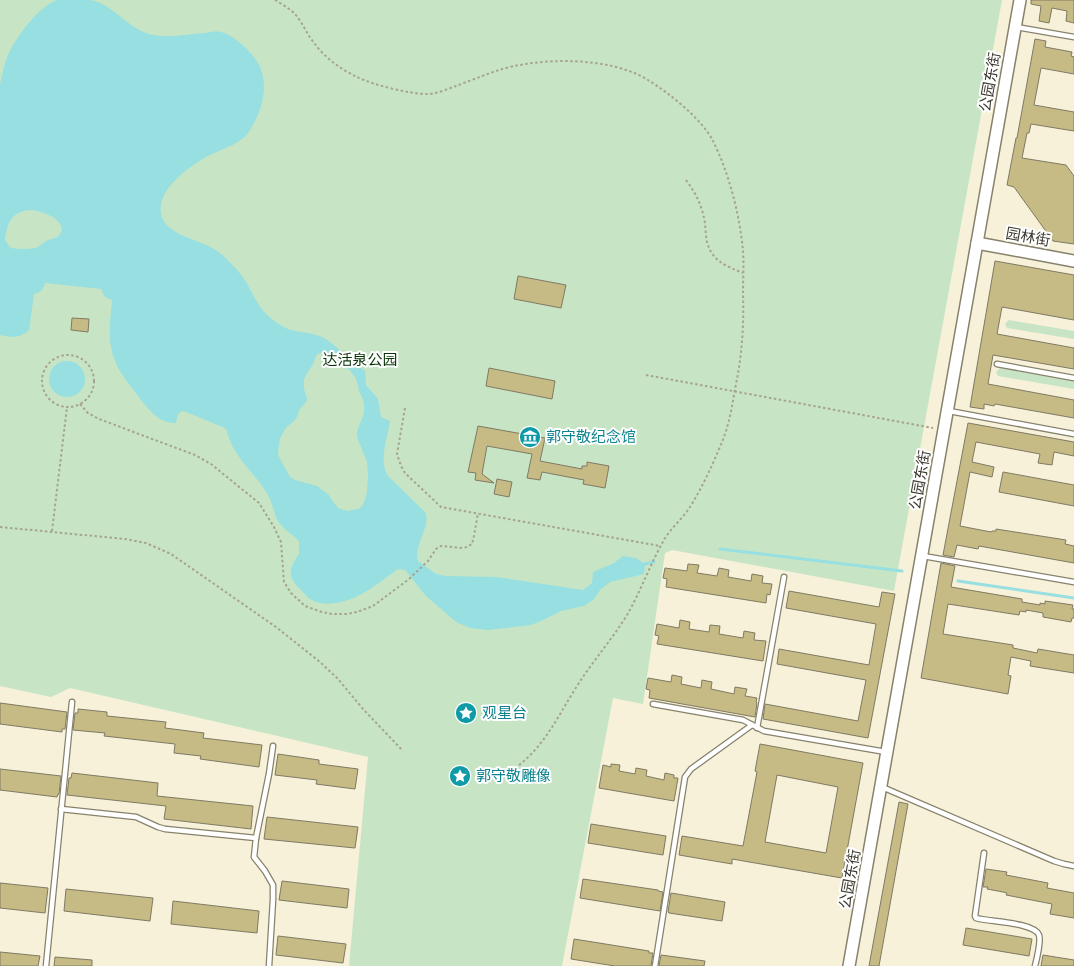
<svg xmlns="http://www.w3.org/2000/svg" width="1074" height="966" font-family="Poppins,'Noto Sans SC',sans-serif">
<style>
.green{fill:#c7e5c5}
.water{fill:#97dfe0;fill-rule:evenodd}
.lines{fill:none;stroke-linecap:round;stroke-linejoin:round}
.stream{stroke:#97dfe0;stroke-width:3}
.building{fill:#c6ba85;stroke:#7f7a64;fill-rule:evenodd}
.service-casing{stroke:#87826c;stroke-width:7}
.tertiary-casing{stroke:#87826c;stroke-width:14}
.path{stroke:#a6a390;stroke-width:2;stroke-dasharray:2.5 2.5;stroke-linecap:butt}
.service{stroke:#fff;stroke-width:4.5}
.tertiary{stroke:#fff;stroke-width:11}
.labels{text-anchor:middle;stroke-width:4;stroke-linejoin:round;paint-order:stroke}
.street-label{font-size:15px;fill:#3b3930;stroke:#fff}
.park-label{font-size:15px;fill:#0a330a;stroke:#fff}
.culture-label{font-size:15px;fill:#0d838f;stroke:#fff;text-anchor:start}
</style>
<rect width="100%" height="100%" fill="#f6f1d8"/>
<g class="green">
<path d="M0 0H1002L894 591 672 550 665 553 643 704 613 698 562 966H349L368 757 70 688 51 697 0 686Z"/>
<path d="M1009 320 1074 331V339L1007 328 1005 324Z"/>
<path d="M1000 368 1074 381V389L998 376 996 372Z"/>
</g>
<g class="water">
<path d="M57 0C68 0 81 0 91 0 114 5 126 27 149 34 168 39 187 34 206 33 210 32 216 31 221 32 233 35 246 47 254 57 269 76 265 101 255 121 252 127 248 135 242 139 232 147 219 150 208 156 189 166 153 192 162 217 169 238 205 239 221 254 228 260 236 268 242 276 252 289 257 309 272 319 276 322 282 327 288 329 299 333 313 332 324 338 328 340 332 344 336 347 346 355 355 363 365 371L366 385 378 399 381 417 390 421C388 438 378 460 388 476L425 512C432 526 413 544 418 561L436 574 446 576 497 577 583 590 592 583 593 572 614 563 623 556 636 558 645 564 644 574 610 582 600 590 594 599 584 606 561 611 541 621 531 625 488 630 470 628 456 622 426 596 405 570 398 569C384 579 364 595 348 600 337 604 320 606 310 599 307 597 304 593 302 591 287 577 288 570 299 554V541C293 535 286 531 281 525 274 518 274 506 269 497 257 474 232 457 227 431L225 428 186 412 182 411 178 414 176 423C157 424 145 405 135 392 124 378 114 365 111 347 108 336 111 313 112 300L105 297 101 289 45 283C43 290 41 292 34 294L29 330C21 338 11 338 0 335V84C3 72 5 58 12 47 21 31 40 6 57 0ZM29 210C37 210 44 213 51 216 59 220 67 230 57 237 54 239 49 239 46 241 43 243 40 246 36 248 31 249 14 250 10 247 9 246 6 241 5 240 7 224 11 212 29 210ZM322 353C337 355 348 366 356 379 358 383 358 387 359 391 362 397 365 403 364 410 364 420 356 427 357 437L367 462 368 477 367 492 365 500 362 506 358 509 347 511 338 508 332 500 329 495 317 486 295 480 290 477 279 457 278 451 280 439 285 429 296 419 300 409 306 402 307 399 304 389V379L306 375 313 364 316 356 318 354Z"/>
<circle cx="67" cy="379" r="18"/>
</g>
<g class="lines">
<g class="stream">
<path d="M720 549 902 571"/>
<path d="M645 564 654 562"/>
<path d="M958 581 1074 598"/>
</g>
</g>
<g class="building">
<path d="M1031 0H1074V23L1066 21 1067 11 1052 8 1049 23 1039 21 1041 6 1031 4Z"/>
<path d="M1035 39 1046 41 1045 47 1072 52 1071 56 1074 57V74L1041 68 1034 105 1074 112V131L1031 124 1029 133H1027L1022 158 1066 165 1074 176V244L1053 241 1014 187 1007 185 1016 138H1017Z"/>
<path d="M995 261 1074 275V320L1002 307 997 334 1074 348V369L993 355 988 384 1074 400V418L995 404 994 406 984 404V409L970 407Z"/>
<path d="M518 276 566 285 561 308 514 299Z"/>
<path d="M72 318 89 319 88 332 71 330Z"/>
<path d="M489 368 555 381 552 399 486 386Z"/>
<path d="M968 423 1074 442V456L1054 452 1052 465 1038 463 1040 454 976 442 972 462 994 467 992 477 970 472 960 526 991 532 992 531H996V529L1066 540 1065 544 1074 546V563L979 546 978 549 957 545 954 557 943 555Z"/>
<path d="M478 426 545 438 540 461 582 469V466H587V462L609 466 605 488 583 484 584 480 542 472 540 480 527 478 532 454 487 446 482 474 494 483 475 480 476 473 468 472Z"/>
<path d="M1003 472 1074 485V506L999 492Z"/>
<path d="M497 479 512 482 509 497 494 494Z"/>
<path d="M941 563 955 566 951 587 1022 599V602L1040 605V603L1045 604V601L1073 605 1072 609H1074V618H1072L1071 622 1043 617V613L1026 610V612L1020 611 1019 615 948 604 943 634 1013 645V648L1037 653 1038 649 1074 655V673L1030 666 1031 661 1011 657 1008 675 1011 676 1008 694 921 678Z"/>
<path d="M688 564 699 565 697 573 717 576 719 568 729 570 728 577 751 581 752 574 763 576 762 583 772 584 770 595 767 594 766 603 666 587 667 579 663 578 665 568 687 571Z"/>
<path d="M789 591 879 607 882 592 895 594 868 738 763 719 765 704 858 721 866 680 777 664 779 649 869 665 876 624 786 608Z"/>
<path d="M680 620 690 622 689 629 709 632 710 625 720 626 719 634 743 638 744 631 755 633 754 640 766 641 763 661 657 644 659 636 655 635 657 624 679 628Z"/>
<path d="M672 675 682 677 681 684 701 688 702 680 712 682 711 689 734 694 735 687 747 689 745 696 757 698 756 702 757 703 755 717 649 698 650 690 646 689 648 678 671 682Z"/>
<path d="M0 703 67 712 65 729H62V732L0 724Z"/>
<path d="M78 709 107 712V716L166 722 165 728 204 733 203 738 262 745 259 767 200 759 201 756 174 753 175 744 104 736 105 733 73 730 75 713H78Z"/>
<path d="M760 744 863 763 842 878 732 859V864L679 855 682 836 743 846 757 772 755 771ZM777 775 838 787 826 853 765 842Z"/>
<path d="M278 754 319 760V764L358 769 355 789 316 784 317 780 275 775Z"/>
<path d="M611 764 620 765 619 771 635 774 636 768 647 770 646 776 664 780 665 773 674 775V778H678L674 801 599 788 603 765 611 767Z"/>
<path d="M0 769 61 776 59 794H58L57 797 0 790Z"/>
<path d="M72 773 158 783 157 796 253 806 251 829 164 819 166 806 67 795 69 778H71Z"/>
<path d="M899 802 908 804 879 966H869Z"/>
<path d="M267 817 358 827 355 848 264 839Z"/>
<path d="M591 824 666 836 663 855 588 843Z"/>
<path d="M986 869 1007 872 1006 875 1048 883 1047 888 1074 893V918L1050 914 1052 904 1006 895 1007 893 1003 892 987 889 988 887H983Z"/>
<path d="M583 879 658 890V891L663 892 660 911 580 898Z"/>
<path d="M282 881 349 889 347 908 279 900Z"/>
<path d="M0 883 48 888 45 913 0 908Z"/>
<path d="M66 889 153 898 150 921 64 911Z"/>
<path d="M671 893 725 902 722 921 669 913 668 912Z"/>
<path d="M173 901 259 911 257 933 171 924Z"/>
<path d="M966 928 1032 939 1029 956 963 945Z"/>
<path d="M278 936 346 944 343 963 276 955Z"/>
<path d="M574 939 649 951V953H653L651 966H615L571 959Z"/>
<path d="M0 952 40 956 38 966H0Z"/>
<path d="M661 955 705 961 704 966H659Z"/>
<path d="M1043 955 1074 960V966H1041Z"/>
<path d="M55 957 92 960V966H54Z"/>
</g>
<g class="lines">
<g class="service-casing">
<g id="service">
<path d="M1016 27 1074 37"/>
<path d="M997 364 1074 378"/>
<path d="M949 411 1074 434"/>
<path d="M923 556 1074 582"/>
<path d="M653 704 743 720 764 731 886 752"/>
<path d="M757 728 784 577"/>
<path d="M882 787 1054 861 1064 864 1074 866"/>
<path d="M61 809 136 817 158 827 165 829 256 838 254 857 265 871 273 885V900L269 966"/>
<path d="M256 838 269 774 273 746"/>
<path d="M984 853 975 916 976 918C988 922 1034 922 1039 935 1041 941 1037 958 1035 966"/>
<path d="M46 966 72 702"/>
<path d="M655 966 685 777 691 769 752 725"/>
</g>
</g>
<g class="tertiary-casing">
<g id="tertiary">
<path d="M977 243 1074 261"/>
<path d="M849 966 1020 0"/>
</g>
</g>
<g class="path">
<path d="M275 0C282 4 290 9 295 14 303 23 307 35 315 44 325 58 342 70 357 77 373 85 410 94 427 94 437 94 447 89 456 86 469 81 482 76 496 71 537 57 610 56 648 80 669 93 702 119 713 141 729 173 740 216 743 251 744 265 743 280 743 293 744 326 742 357 735 389 732 407 729 425 722 442 713 464 703 486 690 507 683 518 671 528 664 540 650 564 641 591 627 615 614 636 599 654 585 674 563 705 549 742 518 766"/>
<path d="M686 180C694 191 700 201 703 214 706 223 705 233 707 242 712 261 726 266 743 273"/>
<circle cx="68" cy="381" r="26"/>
<path d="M646 375 933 428"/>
<path d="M80 404 88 413 99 419 195 455 211 464 259 503 274 527 281 542 284 582 291 593 305 606 322 612 332 614H347L357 612 373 606 409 579 428 561 436 549 441 546 463 548 467 547 472 544 474 536 478 513"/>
<path d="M405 408 397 454 401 466 405 473 441 507 660 546"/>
<path d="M0 527 125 539 146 543 171 554 276 627 320 662 338 679 363 709 403 751"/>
<path d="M52 531 67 407"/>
</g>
<use href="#service" class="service"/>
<use href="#tertiary" class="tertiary"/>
</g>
<defs>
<g id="museum-disc" transform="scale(1.125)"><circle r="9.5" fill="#0f9aa8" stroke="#fff"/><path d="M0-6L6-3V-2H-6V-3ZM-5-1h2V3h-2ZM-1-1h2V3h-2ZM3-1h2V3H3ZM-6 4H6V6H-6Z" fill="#fff"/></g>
<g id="sight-disc" transform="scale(1.125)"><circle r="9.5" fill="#0f9aa8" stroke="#fff"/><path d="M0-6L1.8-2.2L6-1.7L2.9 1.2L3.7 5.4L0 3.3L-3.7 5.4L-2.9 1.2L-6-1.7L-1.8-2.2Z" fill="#fff"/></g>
</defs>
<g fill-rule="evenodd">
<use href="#museum-disc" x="530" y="437"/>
<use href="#sight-disc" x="466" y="713"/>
<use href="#sight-disc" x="460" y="776"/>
</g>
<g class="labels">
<g class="street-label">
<text transform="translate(990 82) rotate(-80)" y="5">公园东街</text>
<text transform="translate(1028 237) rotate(10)" y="5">园林街</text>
<text transform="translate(920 480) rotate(-80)" y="5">公园东街</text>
<text transform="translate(850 879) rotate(-80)" y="5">公园东街</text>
</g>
<g class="park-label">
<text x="360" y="365">达活泉公园</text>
</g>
<g class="culture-label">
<text x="546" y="442">郭守敬纪念馆</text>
<text x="482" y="718">观星台</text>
<text x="476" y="781">郭守敬雕像</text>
</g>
</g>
</svg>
